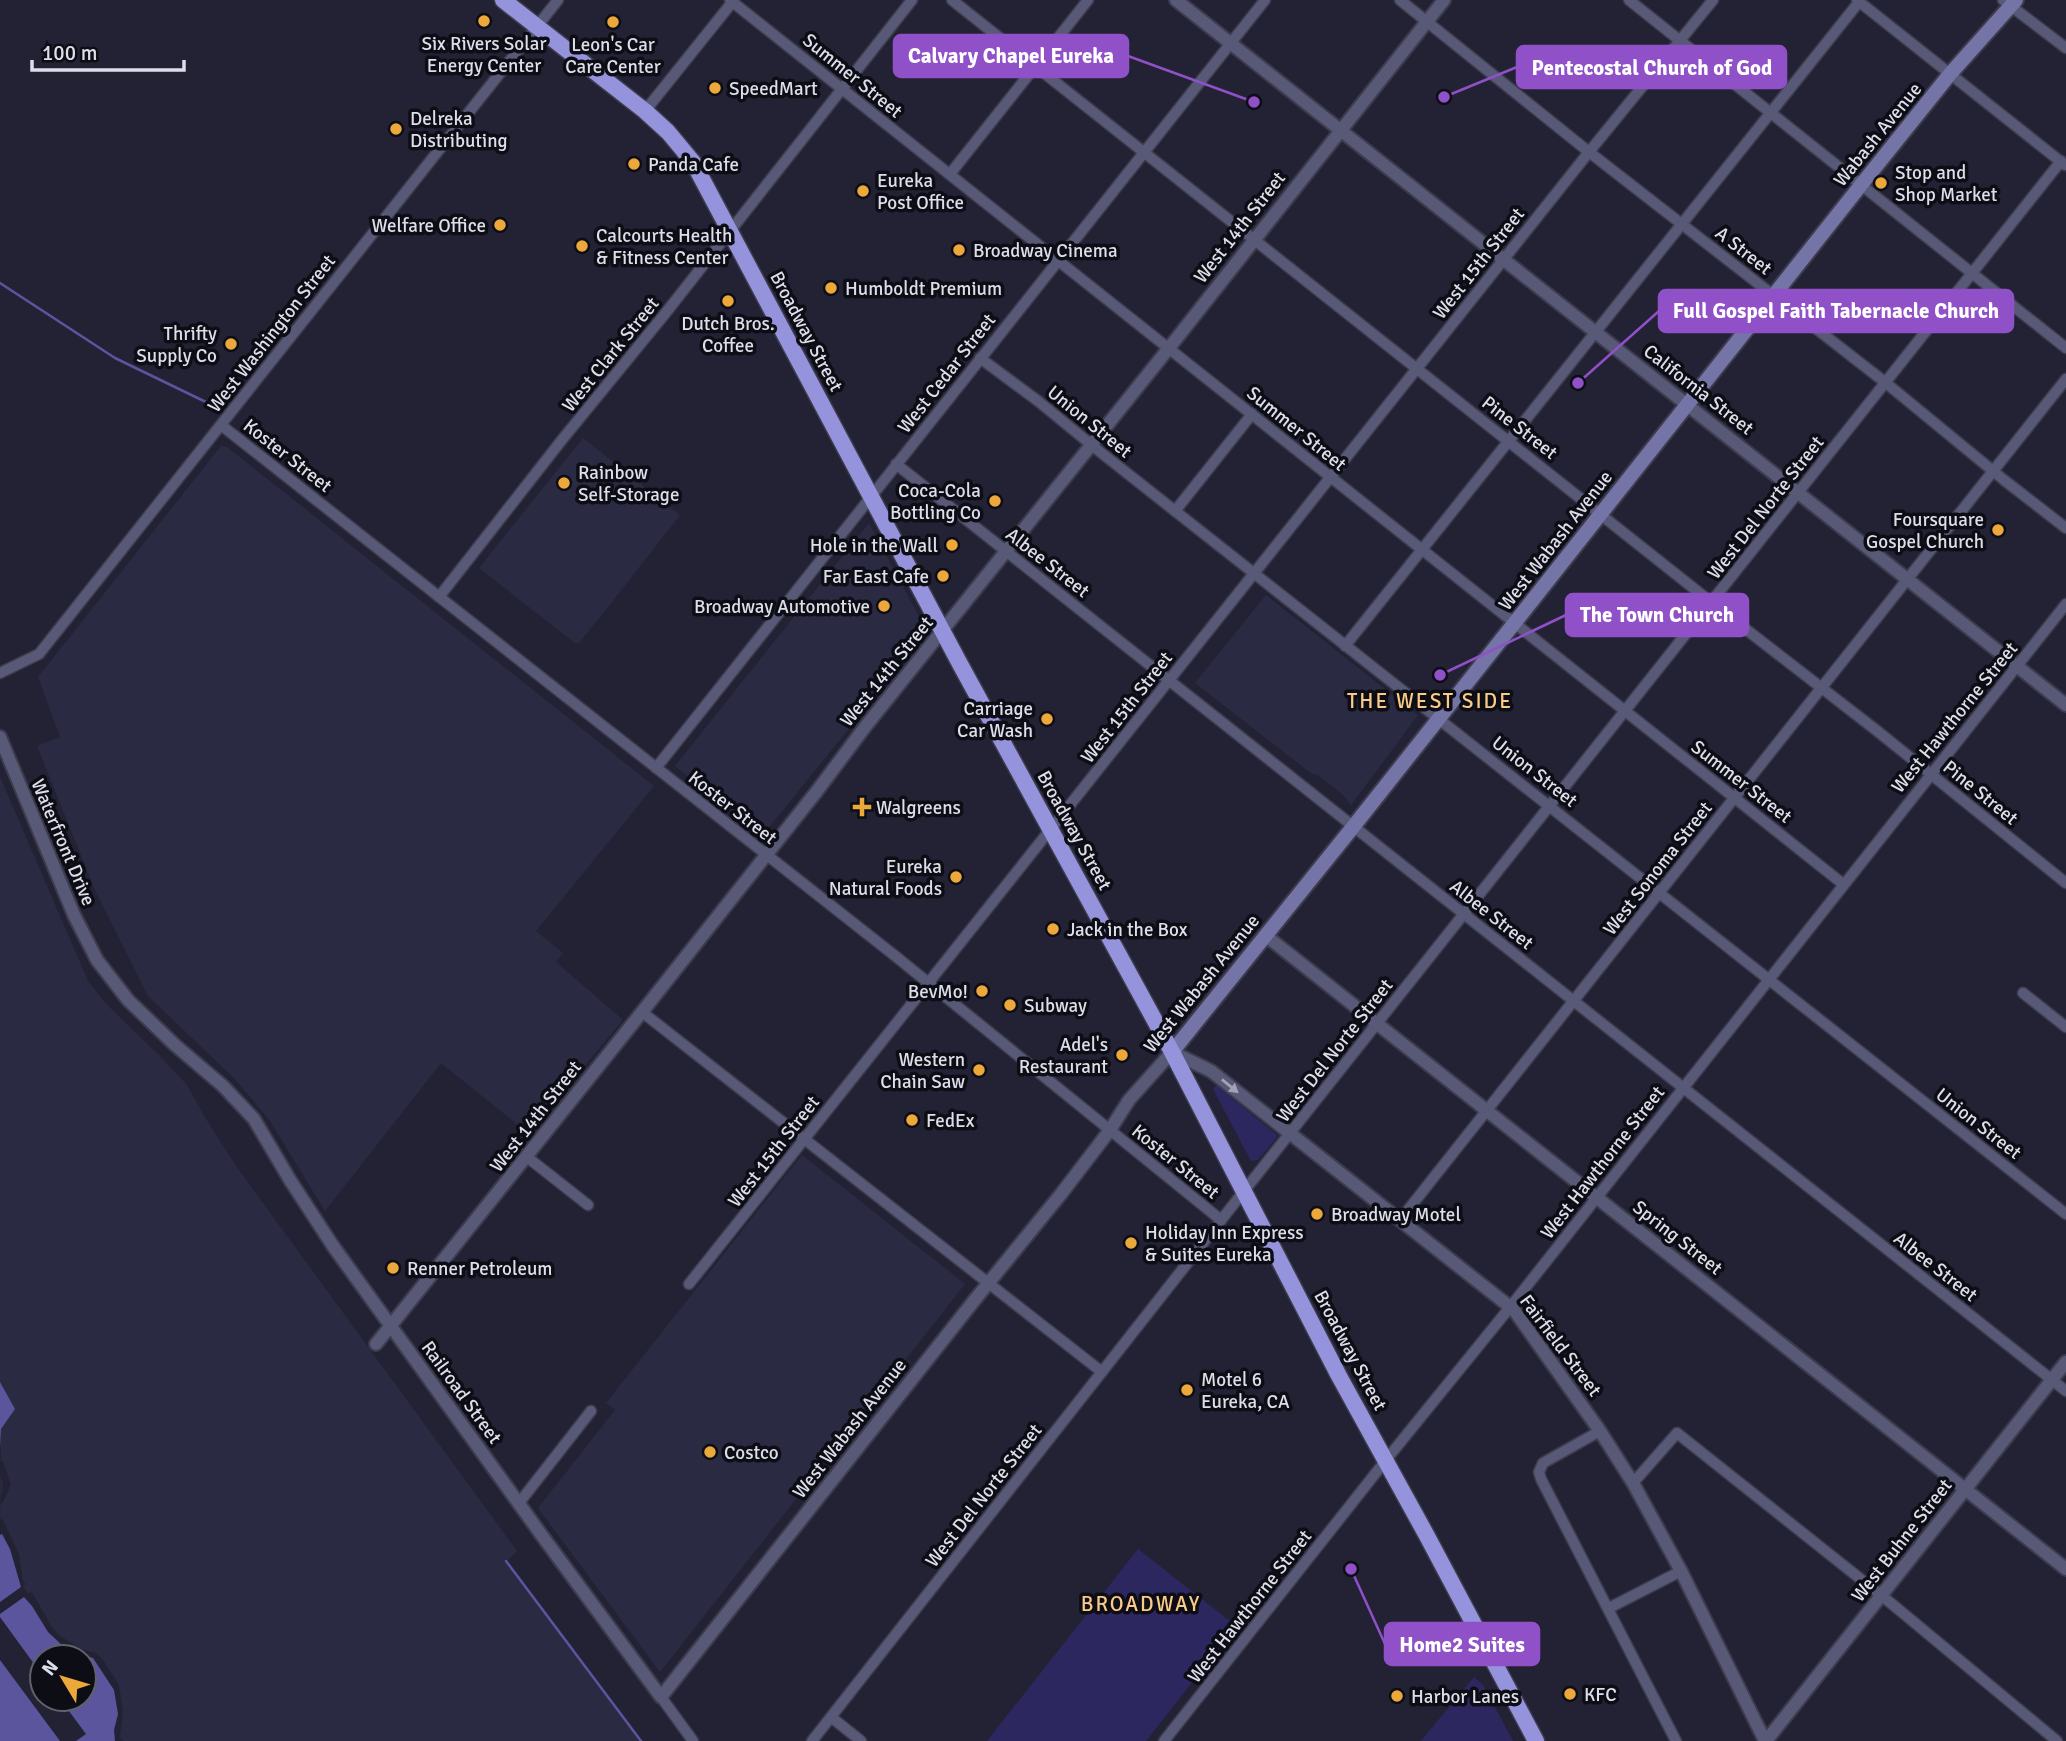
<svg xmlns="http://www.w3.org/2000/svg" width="2066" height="1741" font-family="Signika,sans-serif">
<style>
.built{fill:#2b2a43}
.green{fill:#2d2760}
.water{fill:#5a559d;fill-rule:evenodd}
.pier{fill:#232235}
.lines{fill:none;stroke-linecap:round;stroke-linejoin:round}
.stream{stroke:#5a559d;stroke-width:2.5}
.minor-casing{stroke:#3d3c4e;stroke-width:13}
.tertiary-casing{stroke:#3d3c4e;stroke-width:16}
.secondary-casing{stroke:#3d3c4e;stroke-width:18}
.trunk-casing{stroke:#3d3c4e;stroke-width:19}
.minor{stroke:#585877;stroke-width:10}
.tertiary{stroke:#585877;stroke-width:12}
.secondary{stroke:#7574a6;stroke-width:14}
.trunk{stroke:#9593dc;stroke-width:16}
.oneway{fill:#a2a2b7}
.poi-dot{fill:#eda83c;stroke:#0d0d15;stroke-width:2.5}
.labels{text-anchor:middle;stroke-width:7;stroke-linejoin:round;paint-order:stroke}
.poi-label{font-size:19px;fill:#dedeeb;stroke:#0d0d15;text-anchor:start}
.street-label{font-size:19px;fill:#dedeeb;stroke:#0d0d15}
.neighbourhood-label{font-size:21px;letter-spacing:2px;fill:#faca87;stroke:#0d0d15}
.leader{fill:none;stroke:#8f50c8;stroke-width:2.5}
.callout-dot{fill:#8f50c8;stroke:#0d0d15;stroke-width:2.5}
.callout{fill:#8f50c8;stroke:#8f50c8;stroke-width:2.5}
.callout-label{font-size:21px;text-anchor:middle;font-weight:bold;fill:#fff}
</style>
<rect width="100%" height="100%" fill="#232235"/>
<g class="built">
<path d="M583 438 680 515 612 602 579 643H575L479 568Z"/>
<path d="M221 446 227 447 654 786 536 931 563 953 556 962 623 1020 528 1133 441 1063 325 1211 270 1121 236 1080 148 996 95 890 37 746 60 737 38 677Z"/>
<path d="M869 523 918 615 919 631 893 674 762 836 675 766Z"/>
<path d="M1266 595 1418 715 1351 805 1343 795 1318 775 1312 774 1195 683Z"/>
<path d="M0 777 88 981 105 1003 160 1056 187 1085 206 1119 236 1166 517 1551 506 1562 641 1741H119L98 1657 58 1638 20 1582 0 1522 1 1429 15 1409 0 1382Z"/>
<path d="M802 1155 965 1284 660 1672 538 1508 615 1410 606 1403Z"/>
</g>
<g class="green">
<path d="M1216 1085 1278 1136 1258 1160 1251 1161 1213 1089Z"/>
<path d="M1138 1549 1236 1626 1146 1741H987Z"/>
<path d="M1474 1677 1483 1685 1513 1741H1421Z"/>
</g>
<g class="water">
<path d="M0 1382 15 1409 1 1429 0 1449Z"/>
<path d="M0 1522 16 1555 20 1582 58 1638 98 1657 116 1686 120 1711 119 1741H0ZM42 1657H84V1699H42Z"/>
</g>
<g class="pier">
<path d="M0 1460 3 1462 11 1485 3 1502 0 1504 3 1484 0 1475Z"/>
<path d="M0 1518 3 1520 19 1554 23 1581 26 1584 23 1586 28 1593 32 1592 52 1627 60 1636 82 1649 96 1653 104 1661 119 1685 123 1712 120 1737 123 1741H115L114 1730 118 1714 114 1690 93 1658 75 1653 72 1657H59L65 1648 48 1632 32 1606 24 1597 0 1614V1602L21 1587 10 1549 2 1534 0 1535Z"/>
<path d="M0 1617 37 1668 42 1667V1699H60L86 1734 76 1741H60L0 1660Z"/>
</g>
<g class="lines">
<g class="stream">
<path d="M0 283 115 358 210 404"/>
<path d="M506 1561 641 1741"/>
</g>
<g class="minor-casing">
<g id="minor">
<path d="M730 0 1843 884"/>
<path d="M952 0 1721 610 1876 730 2066 883"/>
<path d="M1400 0 1589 152 1886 383 2004 480 2066 528"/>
<path d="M1629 0 2066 348"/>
<path d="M1857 0 2065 165"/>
<path d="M2003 0 2066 48"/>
<path d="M645 111 734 0"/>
<path d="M950 174 1088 0"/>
<path d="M980 358 1038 401 1099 451 2066 1214"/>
<path d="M221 425 894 955 1221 1220"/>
<path d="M896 464 2066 1391"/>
<path d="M1175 511 1252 414"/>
<path d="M439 597 561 441 664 315 912 0"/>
<path d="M1345 646 1859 2"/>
<path d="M0 673 39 654 558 0"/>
<path d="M656 768 1265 0"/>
<path d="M2023 993 2066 1027"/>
<path d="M642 1012 1102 1372"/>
<path d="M527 1157 588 1205"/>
<path d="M1400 1220 2066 379"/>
<path d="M689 1284 1589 152 1713 0"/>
<path d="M1600 1431 1543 1463 1539 1472 1541 1479 1676 1741"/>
<path d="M1633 1483 1677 1433 1892 1604 2057 1741"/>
<path d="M519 1503 591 1411"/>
<path d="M1609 1608 1681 1571"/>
<path d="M661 1697 693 1741"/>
<path d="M831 1717 861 1741"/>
<path d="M812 1741 1244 1191 2061 161"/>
<path d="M1164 1741 1386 1460 1511 1306 2066 604"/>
</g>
</g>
<g class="tertiary-casing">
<g id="tertiary">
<path d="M1176 0 2066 705"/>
<path d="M0 737 74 915 97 960 128 1000 175 1045 223 1086 254 1119 290 1180 333 1246 543 1537 661 1697 973 1302 1061 1194 1110 1130 1129 1100 1172 1052 1211 1071 1514 1310 1600 1431 1633 1483 1681 1571 1765 1741"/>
<path d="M1265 935 2066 1569"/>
<path d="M376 1344 642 1012 817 791 865 727 1169 348 1444 0"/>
<path d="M1766 1741 2066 1362"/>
</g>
</g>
<g class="secondary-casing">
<path id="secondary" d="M1172 1052 1353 827 1861 185 1950 74 2016 0"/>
</g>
<g class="trunk-casing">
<path id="trunk" d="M503 0 645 111 668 132 693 162 960 664 1172 1052 1339 1376 1427 1536 1536 1741"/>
</g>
<use href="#minor" class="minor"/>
<use href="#tertiary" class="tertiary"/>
<use href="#secondary" class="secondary"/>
<use href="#trunk" class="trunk"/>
</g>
<defs><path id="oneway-solid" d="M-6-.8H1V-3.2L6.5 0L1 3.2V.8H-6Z" transform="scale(1.75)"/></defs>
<use class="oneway" href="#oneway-solid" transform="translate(1230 1086) rotate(39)"/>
<g class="poi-dot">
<circle cx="484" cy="21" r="7"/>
<circle cx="613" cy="22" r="7"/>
<circle cx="715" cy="88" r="7"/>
<circle cx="396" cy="129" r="7"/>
<circle cx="634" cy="164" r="7"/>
<circle cx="1881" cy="183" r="7"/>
<circle cx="863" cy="191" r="7"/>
<circle cx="500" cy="225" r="7"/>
<circle cx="582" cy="246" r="7"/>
<circle cx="959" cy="250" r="7"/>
<circle cx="831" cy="288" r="7"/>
<circle cx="728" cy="301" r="7"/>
<circle cx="231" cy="344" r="7"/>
<circle cx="564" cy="483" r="7"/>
<circle cx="995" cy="501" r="7"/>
<circle cx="1998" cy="530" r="7"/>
<circle cx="952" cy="545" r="7"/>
<circle cx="943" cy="576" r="7"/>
<circle cx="884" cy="606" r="7"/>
<circle cx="1047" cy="719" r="7"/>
<path d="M858.5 796.5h7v7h7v7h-7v7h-7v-7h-7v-7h7z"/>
<circle cx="956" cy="877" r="7"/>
<circle cx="1053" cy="929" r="7"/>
<circle cx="982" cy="991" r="7"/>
<circle cx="1010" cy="1005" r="7"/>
<circle cx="1122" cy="1055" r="7"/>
<circle cx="979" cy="1070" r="7"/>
<circle cx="912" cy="1120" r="7"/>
<circle cx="1317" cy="1214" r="7"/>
<circle cx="1131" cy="1243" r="7"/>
<circle cx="393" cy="1268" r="7"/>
<circle cx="1187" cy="1390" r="7"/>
<circle cx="710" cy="1452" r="7"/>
<circle cx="1570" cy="1694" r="7"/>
<circle cx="1397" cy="1696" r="7"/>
</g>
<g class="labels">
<g class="poi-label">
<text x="484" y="50" text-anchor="middle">Six Rivers Solar<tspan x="484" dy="22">Energy Center</tspan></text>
<text x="613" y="51" text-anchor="middle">Leon's Car<tspan x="613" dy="22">Care Center</tspan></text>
<text x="729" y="95">SpeedMart</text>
<text x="410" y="125">Delreka<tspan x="410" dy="22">Distributing</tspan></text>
<text x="648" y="171">Panda Cafe</text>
<text x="1895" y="179">Stop and<tspan x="1895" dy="22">Shop Market</tspan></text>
<text x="877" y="187">Eureka<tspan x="877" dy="22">Post Office</tspan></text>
<text x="486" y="232" text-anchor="end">Welfare Office</text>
<text x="596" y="242">Calcourts Health<tspan x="596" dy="22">&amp; Fitness Center</tspan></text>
<text x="973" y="257">Broadway Cinema</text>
<text x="845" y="295">Humboldt Premium</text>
<text x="728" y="330" text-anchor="middle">Dutch Bros.<tspan x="728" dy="22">Coffee</tspan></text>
<text x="217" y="340" text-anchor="end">Thrifty<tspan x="217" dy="22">Supply Co</tspan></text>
<text x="578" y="479">Rainbow<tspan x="578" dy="22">Self-Storage</tspan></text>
<text x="981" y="497" text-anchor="end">Coca-Cola<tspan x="981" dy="22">Bottling Co</tspan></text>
<text x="1984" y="526" text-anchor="end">Foursquare<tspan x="1984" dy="22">Gospel Church</tspan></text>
<text x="938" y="552" text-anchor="end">Hole in the Wall</text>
<text x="929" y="583" text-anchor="end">Far East Cafe</text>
<text x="870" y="613" text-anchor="end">Broadway Automotive</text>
<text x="1033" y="715" text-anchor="end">Carriage<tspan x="1033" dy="22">Car Wash</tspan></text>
<text x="876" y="814">Walgreens</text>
<text x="942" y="873" text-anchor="end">Eureka<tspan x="942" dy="22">Natural Foods</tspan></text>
<text x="1067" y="936">Jack in the Box</text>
<text x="968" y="998" text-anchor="end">BevMo!</text>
<text x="1024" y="1012">Subway</text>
<text x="1108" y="1051" text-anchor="end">Adel's<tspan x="1108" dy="22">Restaurant</tspan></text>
<text x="965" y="1066" text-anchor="end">Western<tspan x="965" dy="22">Chain Saw</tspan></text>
<text x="926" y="1127">FedEx</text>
<text x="1331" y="1221">Broadway Motel</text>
<text x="1145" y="1239">Holiday Inn Express<tspan x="1145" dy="22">&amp; Suites Eureka</tspan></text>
<text x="407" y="1275">Renner Petroleum</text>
<text x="1201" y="1386">Motel 6<tspan x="1201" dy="22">Eureka, CA</tspan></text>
<text x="724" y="1459">Costco</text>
<text x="1584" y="1701">KFC</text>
<text x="1411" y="1703">Harbor Lanes</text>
</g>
<g class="street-label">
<text transform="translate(853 75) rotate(39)" y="7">Summer Street</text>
<text transform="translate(1877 134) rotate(-51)" y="7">Wabash Avenue</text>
<text transform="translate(1239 227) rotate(-52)" y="7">West 14th Street</text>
<text transform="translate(1744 250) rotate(38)" y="7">A Street</text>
<text transform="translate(1478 263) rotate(-52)" y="7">West 15th Street</text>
<text transform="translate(807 331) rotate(62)" y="7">Broadway Street</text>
<text transform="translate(271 333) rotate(-52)" y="7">West Washington Street</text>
<text transform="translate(610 354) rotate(-51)" y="7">West Clark Street</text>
<text transform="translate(946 373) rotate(-52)" y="7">West Cedar Street</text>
<text transform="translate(1699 389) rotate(38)" y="7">California Street</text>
<text transform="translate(1090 421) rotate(39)" y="7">Union Street</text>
<text transform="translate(1520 427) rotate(38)" y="7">Pine Street</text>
<text transform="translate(1297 428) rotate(39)" y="7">Summer Street</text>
<text transform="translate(288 455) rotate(38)" y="7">Koster Street</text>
<text transform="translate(1765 507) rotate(-52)" y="7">West Del Norte Street</text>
<text transform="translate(1555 540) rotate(-52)" y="7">West Wabash Avenue</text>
<text transform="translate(1048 562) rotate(38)" y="7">Albee Street</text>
<text transform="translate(886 671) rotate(-51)" y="7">West 14th Street</text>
<text transform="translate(1126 707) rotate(-52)" y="7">West 15th Street</text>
<text transform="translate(1954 717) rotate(-51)" y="7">West Hawthorne Street</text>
<text transform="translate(1535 771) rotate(38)" y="7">Union Street</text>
<text transform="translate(1742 781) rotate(38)" y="7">Summer Street</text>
<text transform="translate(1981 792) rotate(39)" y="7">Pine Street</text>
<text transform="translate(733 807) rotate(38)" y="7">Koster Street</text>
<text transform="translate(1075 830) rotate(61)" y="7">Broadway Street</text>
<text transform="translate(64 842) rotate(67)" y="7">Waterfront Drive</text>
<text transform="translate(1657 868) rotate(-52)" y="7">West Sonoma Street</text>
<text transform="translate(1492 914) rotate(38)" y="7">Albee Street</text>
<text transform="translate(1201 983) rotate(-51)" y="7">West Wabash Avenue</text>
<text transform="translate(1334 1050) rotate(-52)" y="7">West Del Norte Street</text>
<text transform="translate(535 1116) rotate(-52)" y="7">West 14th Street</text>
<text transform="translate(1979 1123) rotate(38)" y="7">Union Street</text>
<text transform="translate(773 1151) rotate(-52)" y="7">West 15th Street</text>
<text transform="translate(1176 1161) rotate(39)" y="7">Koster Street</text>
<text transform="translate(1602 1162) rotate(-52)" y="7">West Hawthorne Street</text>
<text transform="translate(1678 1237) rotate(38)" y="7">Spring Street</text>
<text transform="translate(1936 1266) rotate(38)" y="7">Albee Street</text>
<text transform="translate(1561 1345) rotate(53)" y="7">Fairfield Street</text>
<text transform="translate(1351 1350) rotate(62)" y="7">Broadway Street</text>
<text transform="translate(462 1392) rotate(54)" y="7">Railroad Street</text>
<text transform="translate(849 1428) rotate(-52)" y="7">West Wabash Avenue</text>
<text transform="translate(983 1495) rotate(-52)" y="7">West Del Norte Street</text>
<text transform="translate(1901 1540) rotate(-52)" y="7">West Buhne Street</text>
<text transform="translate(1249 1606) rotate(-52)" y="7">West Hawthorne Street</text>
</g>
<g class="neighbourhood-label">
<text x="1430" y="708">THE WEST SIDE</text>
<text x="1141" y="1611">BROADWAY</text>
</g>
</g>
<path class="leader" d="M1254 102L1128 56M1444 97L1517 67M1578 383L1659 311M1440 675L1566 615M1351 1569L1385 1644"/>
<g class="callout-dot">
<circle cx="1254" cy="102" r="7"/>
<circle cx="1444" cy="97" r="7"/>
<circle cx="1578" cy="383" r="7"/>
<circle cx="1440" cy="675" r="7"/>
<circle cx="1351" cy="1569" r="7"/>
</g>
<g class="callout">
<rect x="894" y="35" width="234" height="42" rx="7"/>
<rect x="1517" y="46" width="269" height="42" rx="7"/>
<rect x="1659" y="290" width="354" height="42" rx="7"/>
<rect x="1566" y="594" width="182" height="42" rx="7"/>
<rect x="1385" y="1623" width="154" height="42" rx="7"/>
</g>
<g class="callout-label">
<text x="1011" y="63">Calvary Chapel Eureka</text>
<text x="1652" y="75">Pentecostal Church of God</text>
<text x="1836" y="318">Full Gospel Faith Tabernacle Church</text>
<text x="1657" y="622">The Town Church</text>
<text x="1462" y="1652">Home2 Suites</text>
</g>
<g transform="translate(63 1678) rotate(308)"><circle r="33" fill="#0d0d15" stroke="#61616b" stroke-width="2"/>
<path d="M0-5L12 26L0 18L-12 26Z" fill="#eda83c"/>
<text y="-10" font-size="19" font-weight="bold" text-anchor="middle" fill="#dedeeb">N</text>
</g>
<path d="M32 60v10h152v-10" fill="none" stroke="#dedeeb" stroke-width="3.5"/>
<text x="42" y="60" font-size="21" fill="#dedeeb" stroke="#0d0d15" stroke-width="5" paint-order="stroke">100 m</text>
</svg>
